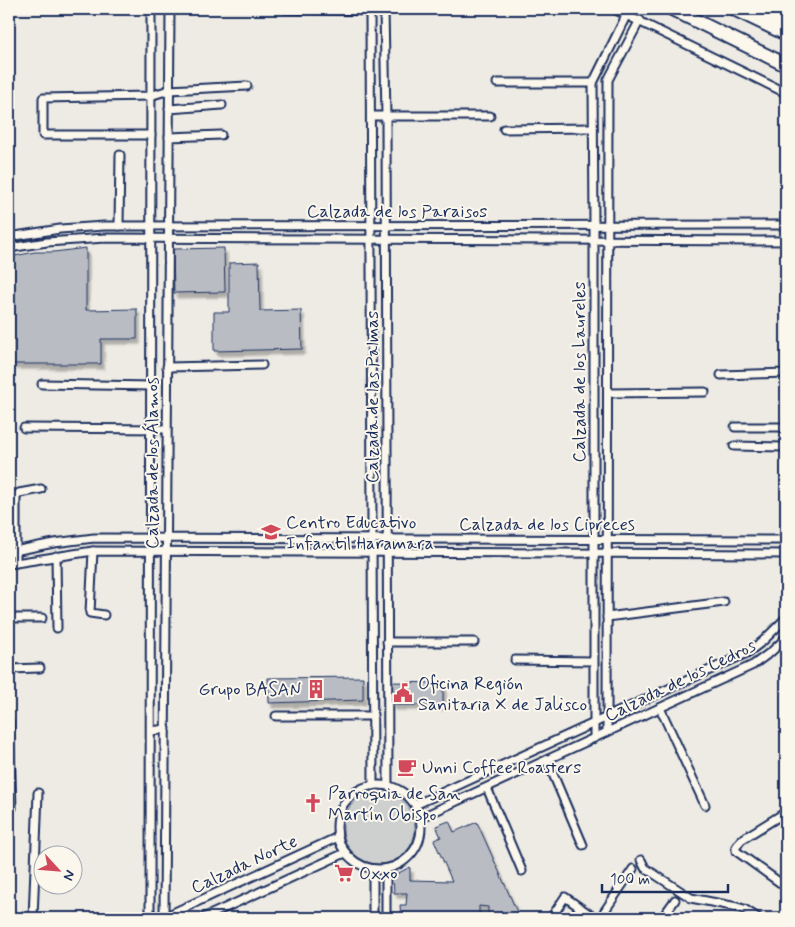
<svg xmlns="http://www.w3.org/2000/svg" width="795" height="927" font-family="Mynerve,sans-serif">
<style>
.green{fill:#cecfcf;stroke:#747f96}
.building{fill:#b9bcc3;stroke:#1b2f5e;filter:url(#shadow)}
.lines{fill:none;stroke-linecap:round;stroke-linejoin:round}
.street-casing{stroke:#1b2f5e;stroke-width:11}
.highway-casing{stroke:#1b2f5e;stroke-width:16}
.street{stroke:#fbf7ec;stroke-width:7}
.highway{stroke:#fbf7ec;stroke-width:12}
.labels{text-anchor:middle;stroke-width:4;stroke-linejoin:round;paint-order:stroke}
.street-label{font-size:18px;fill:#1b2f5e;stroke:#fbf7ec}
.poi-label{font-size:18px;fill:#1b2f5e;stroke:#fbf7ec;text-anchor:start}
</style>
<defs>
<filter id="shadow"><feDropShadow dx="3" dy="5" stdDeviation="1" flood-color="#0004"/></filter>
</defs>
<rect width="100%" height="100%" fill="#eeebe4"/>
<filter id="ink" filterUnits="userSpaceOnUse"><feTurbulence type="fractalNoise" baseFrequency=".02" numOctaves="2"/><feDisplacementMap in="SourceGraphic" scale="10" xChannelSelector="R" yChannelSelector="G"/><feConvolveMatrix kernelMatrix="1 2 1 2 8 2 1 2 1" color-interpolation-filters="sRGB"/></filter>
<g filter="url(#ink)">
<circle class="green" cx="379" cy="828" r="36"/>
<g class="building">
<path d="M86 248V310L137 309V339H101V364H13V362H9V257L35 252H54Z"/>
<path d="M224 248 225 292 174 293 173 249Z"/>
<path d="M259 262 260 311 301 310 302 349 214 351V312H229V263Z"/>
<path d="M363 677V700L269 703 268 678Z"/>
<path d="M391 682 443 683V705H392Z"/>
<path d="M449 821 454 832 477 822 518 914 488 916V907L479 906V916L401 918 400 905H406L407 893H394L393 876 410 867V880L452 881 434 840 441 837 436 826Z"/>
</g>
<g class="lines">
<g class="street-casing">
<g id="street">
<path d="M285 9 384 11"/>
<path d="M370 9 373 786"/>
<path d="M384 9 386 117 388 786"/>
<path d="M614 9 786 93"/>
<path d="M497 83H593"/>
<path d="M169 109 222 105"/>
<path d="M371 116H490"/>
<path d="M504 129 593 128"/>
<path d="M151 135H43V98L150 96 169 90 247 86"/>
<path d="M169 137 221 135"/>
<path d="M119 226 120 155"/>
<path d="M9 237 60 229 104 226 786 225"/>
<path d="M9 248 47 242 105 238 786 241"/>
<path d="M167 367 262 365"/>
<path d="M721 375 786 373"/>
<path d="M42 384 151 386"/>
<path d="M608 393 705 392"/>
<path d="M735 427H786"/>
<path d="M24 428 167 429"/>
<path d="M734 446 786 447"/>
<path d="M93 551 90 613 104 615"/>
<path d="M9 552 54 543 94 538 786 540"/>
<path d="M56 556 57 628"/>
<path d="M16 563V496L19 493 41 489"/>
<path d="M9 564 93 551 786 554"/>
<path d="M607 617 724 602"/>
<path d="M9 618H42"/>
<path d="M387 642H474"/>
<path d="M515 660 593 661"/>
<path d="M9 669 40 668"/>
<path d="M660 708 705 805"/>
<path d="M276 716H373"/>
<path d="M9 721 12 808"/>
<path d="M151 731 166 729"/>
<path d="M607 732 608 80 640 20"/>
<path d="M594 738V225L593 83 627 14"/>
<path d="M547 760 583 845"/>
<circle cx="379" cy="827" r="42"/>
<path d="M487 788 522 871"/>
<path d="M415 805 747 653 763 641 786 618"/>
<path d="M786 812 741 840 736 847V851L786 887"/>
<path d="M420 818 753 665 772 651 786 638"/>
<path d="M641 860 645 868 691 898 737 907 744 909 758 918"/>
<path d="M555 912 564 918"/>
<path d="M33 918 38 793"/>
<path d="M150 918 151 9"/>
<path d="M162 918 338 837"/>
<path d="M164 918 170 9"/>
<path d="M203 918 345 853"/>
<path d="M373 918V869"/>
<path d="M386 918V869"/>
<path d="M551 918 565 897 595 918"/>
<path d="M573 918 580 908"/>
<path d="M600 918 633 869"/>
<path d="M662 918 675 900"/>
</g>
</g>
<g class="highway-casing">
<g id="highway">
<path d="M672 9 786 65"/>
<path d="M734 9 786 34"/>
<path d="M757 9 784 25"/>
</g>
</g>
<use href="#street" class="street"/>
<use href="#highway" class="highway"/>
</g>
</g>
<defs>
<g id="school-bare" transform="scale(1.5)"><path d="M0-5L7-2L0 1L-7-2ZM-4 1L0 2.5L4 1V4Q0 6-4 4Z" fill="#d1495b" stroke="#fbf7ec" stroke-width="2.5" paint-order="stroke"/></g>
<g id="building-bare" transform="scale(1.5)"><path d="M-4-6H4V6H1V3H-1V6H-4ZM-2.5-4.3h1.7v1.8h-1.7ZM.8-4.3h1.7v1.8H.8ZM-2.5-1h1.7V.8h-1.7ZM.8-1h1.7V.8H.8Z" fill="#d1495b" stroke="#fbf7ec" stroke-width="2.5" paint-order="stroke"/></g>
<g id="civic-bare" transform="scale(1.5)"><path d="M-.6-6.5H3V-4.5H.6V-3L4-1V1h2V6H-6V1h2V-1L-.6-3ZM-1.2 2.5V6h2.4V2.5Z" fill="#d1495b" stroke="#fbf7ec" stroke-width="2.5" paint-order="stroke"/></g>
<g id="cafe-bare" transform="scale(1.5)"><path d="M-5.5-4.5H6V0H3Q3 3.5 0 3.5H-2.5Q-5.5 3.5-5.5 0ZM3-3.2v2h1.7v-2ZM-6 4.5H4V6H-6Z" fill="#d1495b" stroke="#fbf7ec" stroke-width="2.5" paint-order="stroke"/></g>
<g id="church-bare" transform="scale(1.5)"><path d="M-1.2-6h2.4v3.5h3.3v2.4h-3.3V6h-2.4V-.1h-3.3v-2.4h3.3Z" fill="#d1495b" stroke="#fbf7ec" stroke-width="2.5" paint-order="stroke"/></g>
<g id="supermarket-bare" transform="scale(1.5)"><path d="M-6-5.5h2.5l.6 2H6L4.5 2H-2.5L-4.4-4H-6ZM-1.5 3.2a1.3 1.3 0 1 0 .1 0ZM3 3.2a1.3 1.3 0 1 0 .1 0Z" fill="#d1495b" stroke="#fbf7ec" stroke-width="2.5" paint-order="stroke"/></g>
</defs>
<g fill-rule="evenodd">
<use href="#school-bare" x="271" y="532"/>
<use href="#building-bare" x="316" y="689"/>
<use href="#civic-bare" x="403" y="693"/>
<use href="#cafe-bare" x="407" y="767"/>
<use href="#church-bare" x="313" y="803"/>
<use href="#supermarket-bare" x="344" y="873"/>
</g>
<g class="labels">
<g class="street-label">
<text x="397" y="217">Calzada de los Paraisos</text>
<text transform="translate(579 372) rotate(-90)" y="6">Calzada de los Laureles</text>
<text transform="translate(372 397) rotate(-90)" y="6">Calzada de las Palmas</text>
<text transform="translate(152 463) rotate(-90)" y="6">Calzada de los Álamos</text>
<text x="547" y="530">Calzada de los Cipreces</text>
<text transform="translate(680 680) rotate(-26)" y="6">Calzada de los Cedros</text>
<text transform="translate(244 864) rotate(-25)" y="6">Calzada Norte</text>
</g>
<g class="poi-label">
<text x="286" y="528">Centro Educativo<tspan x="286" dy="21">Infantil Haramara</tspan></text>
<text x="418" y="689">Oficina Región<tspan x="418" dy="21">Sanitaria X de Jalisco</tspan></text>
<text x="301" y="695" text-anchor="end">Grupo BASAN</text>
<text x="422" y="773">Unni Coffee Roasters</text>
<text x="328" y="799">Parroquia de San<tspan x="328" dy="21">Martín Obispo</tspan></text>
<text x="359" y="879">Oxxo</text>
</g>
</g>
<rect width="795" height="927" fill="none" stroke="#fbf7ec" stroke-width="30"/>
<rect x="15" y="15" width="765" height="897" fill="none" stroke="#1b2f5e" stroke-width="2" filter="url(#ink)"/>
<g transform="translate(58 870) rotate(116)"><circle r="24" fill="#fbf7ec" stroke="#a1a7b3"/>
<path d="M0-4L9 19L0 12L-9 19Z" fill="#d1495b"/>
<text y="-8" font-size="14" font-weight="bold" text-anchor="middle" fill="#1b2f5e">N</text>
</g>
<path d="M602 884v8h126v-8" fill="none" stroke="#1b2f5e" stroke-width="2.5"/>
<text x="610" y="884" font-size="15" fill="#1b2f5e" stroke="#fbf7ec" stroke-width="4" paint-order="stroke">100 m</text>
</svg>
